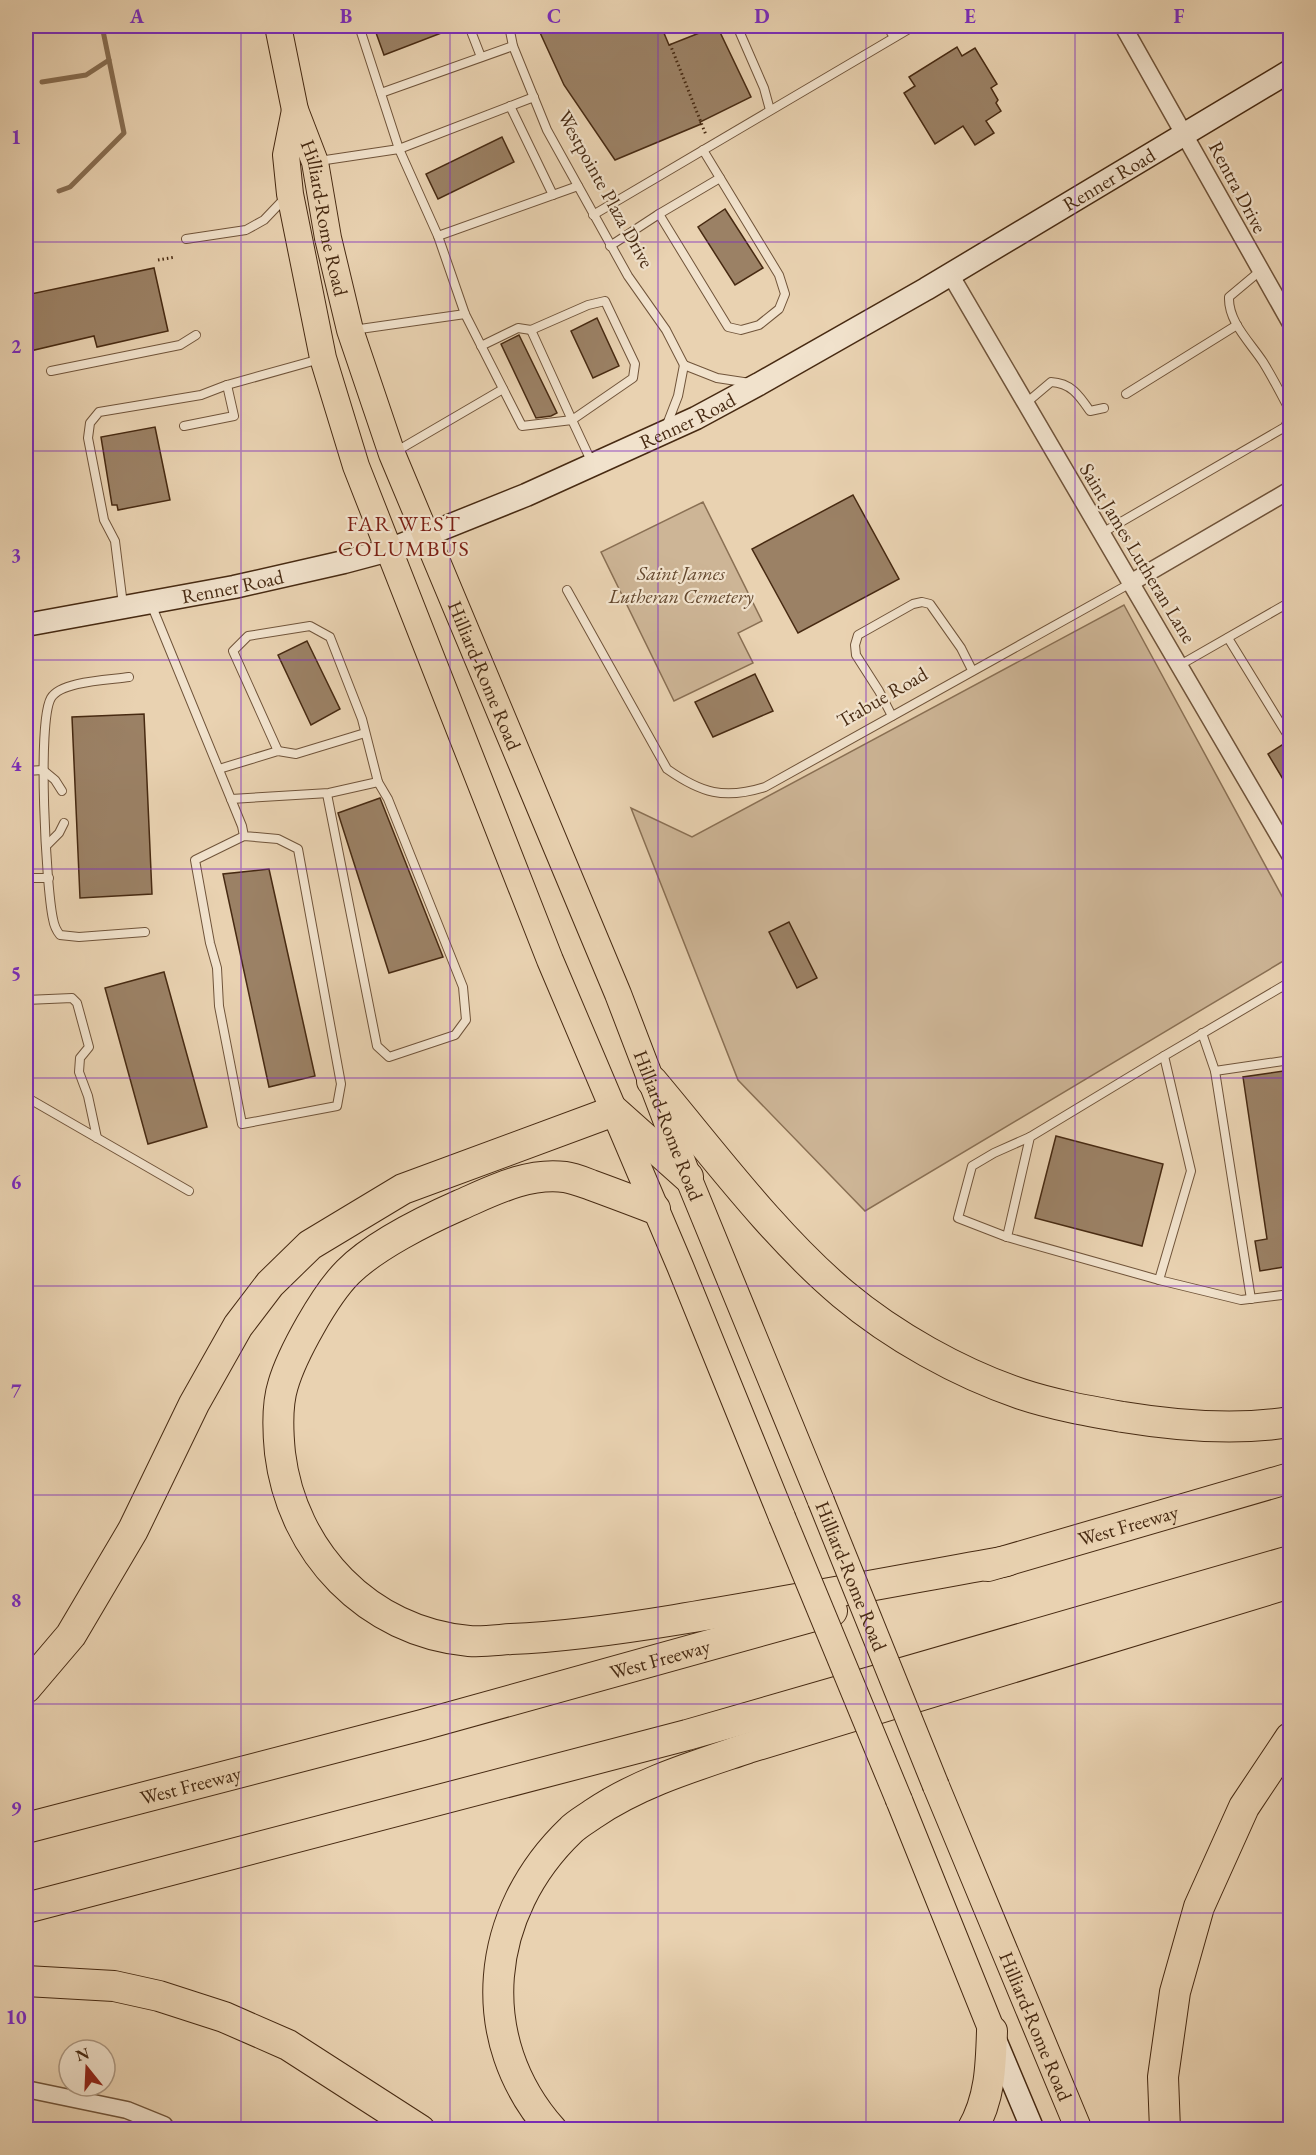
<svg xmlns="http://www.w3.org/2000/svg" width="1316" height="2155" font-family="'EB Garamond',serif">
<style>
.green{fill:#cdb596;stroke:#8a7054;stroke-width:1.5}
.lines{fill:none;stroke-linecap:round;stroke-linejoin:round}
.stream{stroke:#876d51;stroke-width:5}
.building{fill:#9b8165;stroke:#472a12;stroke-width:1.5}
.lane-casing{stroke:#70543a;stroke-width:10}
.street-casing{stroke:#70543a;stroke-width:19}
.secondary-casing{stroke:#472a12;stroke-width:25}
.primary-casing{stroke:#472a12;stroke-width:28}
.highway-casing{stroke:#472a12;stroke-width:32}
.path{stroke:#472a12;stroke-width:3;stroke-dasharray:1.5 3;stroke-linecap:butt}
.lane{stroke:#f1e2cc;stroke-width:8}
.street{stroke:#f1e2cc;stroke-width:16}
.secondary{stroke:#f1e2cc;stroke-width:22}
.primary{stroke:#e9d2b1;stroke-width:26}
.highway{stroke:#e9d2b1;stroke-width:30}
.primary-bridge-casing{stroke:#472a12;stroke-width:28;stroke-linecap:butt}
.primary-bridge{stroke:#e9d2b1;stroke-width:26}
.grid{fill:none;stroke:#7b2cbf;stroke-width:1.5;stroke-opacity:0.55}
.labels{text-anchor:middle;stroke-width:4.5;stroke-linejoin:round;paint-order:stroke}
.street-label{font-size:20px;fill:#472a12;stroke:#f1e2cc}
.park-label{font-size:20px;font-style:italic;fill:#62462c;stroke:#f1e2cc}
.quarter-label{font-size:22px;letter-spacing:1.5px;fill:#7a1f14;stroke:#f1e2cc}
.neatline{fill:none;stroke:#7b2cbf;stroke-width:2}
.grid-label{font-size:20px;text-anchor:middle;font-weight:bold;fill:#7b2cbf}
</style>
<rect width="100%" height="100%" fill="#e9d2b1"/>
<filter id="stains"><feTurbulence type="fractalNoise" baseFrequency=".00333" numOctaves="4"/><feColorMatrix values="0 0 0 0 .2 0 0 0 0 .09 0 0 0 0 .02 0 0 0 .5 -.17"/></filter>
<radialGradient id="worn" r=".72"><stop offset=".6" stop-color="#630" stop-opacity="0"/><stop offset="1" stop-color="#630" stop-opacity=".3"/></radialGradient>
<g class="green">
<path d="M703 502 762 621 738 633 753 663 674 701 601 552Z"/>
<path d="M1124 605 1290 911V957L865 1211 738 1080 631 808 692 837Z"/>
</g>
<g class="lines">
<g class="stream">
<path d="M42 82 86 75 109 60 102 26"/>
<path d="M59 191 70 187 124 133 109 60"/>
</g>
</g>
<g class="building">
<path d="M387 26H457V27L384 55 375 30Z"/>
<path d="M537 26H661L669 45 717 26 751 97 700 122 701 124 615 160 564 85Z"/>
<path d="M957 47 962 56 975 48 997 84 991 88 998 100 996 103 1001 111 986 121 994 133 975 145 963 126 935 144 904 93 915 86 909 77Z"/>
<path d="M502 137 514 162 438 199 426 174Z"/>
<path d="M725 209 763 268 735 285 698 227Z"/>
<path d="M154 268 168 331 97 347 94 336 26 352V295Z"/>
<path d="M597 318 619 366 593 378 571 331Z"/>
<path d="M519 335 557 413 551 416 536 418 501 344Z"/>
<path d="M155 427 170 500 118 510 117 505H112L101 437Z"/>
<path d="M853 495 899 579 798 633 752 549Z"/>
<path d="M307 641 340 709 311 725 278 655Z"/>
<path d="M755 674 773 711 713 737 695 702Z"/>
<path d="M144 714 152 894 80 898 72 717Z"/>
<path d="M1285 743 1290 745V791L1268 754Z"/>
<path d="M380 798 443 957 389 973 338 813Z"/>
<path d="M269 869 315 1076 269 1087 223 874Z"/>
<path d="M789 922 817 978 797 988 769 932Z"/>
<path d="M164 972 207 1127 148 1144 105 988Z"/>
<path d="M1290 1070V1266L1260 1271 1255 1241 1267 1239 1243 1077Z"/>
<path d="M1056 1136 1163 1164 1142 1246 1035 1218Z"/>
</g>
<g class="lines">
<g class="lane-casing">
<g id="lane">
<path d="M359 26 399 149 438 236 465 314 522 426 572 420 593 465"/>
<path d="M469 26 481 57"/>
<path d="M509 26 513 46 547 130 628 276 666 330 684 365"/>
<path d="M737 26 764 88 770 110"/>
<path d="M887 26 894 37"/>
<path d="M381 93 513 46"/>
<path d="M510 106 553 195"/>
<path d="M319 161 399 149 534 97"/>
<path d="M659 214 720 178"/>
<path d="M593 215 914 26"/>
<path d="M438 236 578 186"/>
<path d="M186 239 246 230 264 220 285 198"/>
<path d="M610 246 659 214 728 327 741 330 759 325 779 309 785 294 779 275 703 150"/>
<path d="M1260 271 1229 297C1228 322 1250 342 1263 362 1273 378 1281 394 1290 411"/>
<path d="M605 301 635 364 633 378 572 420 531 330 588 305Z"/>
<path d="M353 330 465 314"/>
<path d="M481 346 518 328 531 330"/>
<path d="M684 365 717 378 750 383"/>
<path d="M51 371 180 345 196 335"/>
<path d="M1126 394 1237 325"/>
<path d="M1025 404 1051 382C1071 383 1079 395 1090 411L1104 408"/>
<path d="M184 426 234 416 227 385 320 359"/>
<path d="M666 427 678 396 684 365"/>
<path d="M395 452 503 389"/>
<path d="M1102 533 1285 427 1290 416"/>
<path d="M567 590 667 769C701 793 724 800 765 787L1131 583"/>
<path d="M151 604 242 826 244 836 195 860 210 943 217 968 219 1006 242 1124 337 1106 341 1084 298 849 278 839 244 836"/>
<path d="M123 605 115 541 104 520 88 438 90 423 99 412 201 395 227 385"/>
<path d="M1228 638 1290 739"/>
<path d="M1180 665 1290 602"/>
<path d="M129 677C110 680 61 681 51 698 37 722 46 887 53 919 54 925 56 930 60 935L79 937 145 932"/>
<path d="M892 716 879 691 856 655 855 645 858 635 913 604 922 602 930 604 961 648 972 670"/>
<path d="M219 769 278 751 296 754 365 733"/>
<path d="M26 771 43 770 55 780 62 791"/>
<path d="M327 794 377 1046 389 1057 455 1035 466 1020 463 987 388 799 378 782"/>
<path d="M231 799 329 793 378 782 362 719 330 637 310 626 248 636 233 651 278 751"/>
<path d="M47 845 59 833 64 823"/>
<path d="M26 878H49"/>
<path d="M1290 982 1164 1056 1191 1171 1159 1280 1241 1300 1290 1294"/>
<path d="M26 1000 72 998 77 1003 89 1047 80 1058 79 1072 88 1096 97 1138"/>
<path d="M1202 1033 1215 1071 1251 1299"/>
<path d="M1215 1071 1290 1060"/>
<path d="M26 1097 189 1191"/>
<path d="M1007 1237 958 1218 972 1166 994 1153 1030 1137"/>
<path d="M1159 1280 1007 1237 1030 1137 1164 1056"/>
</g>
</g>
<g class="street-casing">
<g id="street">
<path d="M1123 26 1290 322"/>
<path d="M950 274 1290 855"/>
<path d="M1132 582 1290 490"/>
<path d="M26 2089 127 2110 164 2125 167 2130"/>
</g>
</g>
<g class="secondary-casing">
<g id="secondary">
<path id="s1" d="M26 625 234 587 344 562 389 550 526 495 696 418 759 384 926 289 1290 71"/>
<path d="M993 2035 1033 2130"/>
</g>
</g>
<g class="primary-casing">
<g id="primary">
<path id="s2" d="M278 26 295 110 315 162 328 238 350 330 392 454 618 994 688 1177 821 1501"/>
<path d="M295 110 286 155 290 194 323 358 356 466 550 960 680 1266 782 1517"/>
<path id="s3" d="M936 1786 1079 2130"/>
<path d="M899 1800 992 2031"/>
</g>
</g>
<g class="highway-casing">
<g id="highway">
<path d="M652 1081C711 1151 773 1235 843 1294 893 1336 959 1373 1021 1394 1054 1405 1089 1411 1123 1417 1178 1426 1235 1431 1290 1422"/>
<path d="M655 1209C634 1201 613 1193 591 1185 583 1182 573 1178 565 1177 528 1172 492 1191 460 1205 426 1220 374 1246 348 1272 325 1295 292 1354 283 1385 277 1404 278 1433 280 1453 292 1552 368 1632 469 1641 483 1642 497 1640 511 1639 566 1637 620 1629 675 1620 785 1602 896 1581 1007 1561"/>
<path id="s4" d="M988 1566 1290 1478"/>
<path d="M26 1688 71 1635 133 1530 194 1404 238 1326 270 1284 310 1245 403 1189 614 1111 688 1177"/>
<path id="s5" d="M26 1828 422 1725 832 1611"/>
<path d="M26 1908 687 1735 1290 1561"/>
<path d="M26 1981 114 1986 159 1996 224 2017 288 2045 420 2130"/>
<path d="M552 2130C471 2039 485 1912 571 1830 577 1824 586 1819 593 1814 640 1782 695 1766 748 1748L1290 1583"/>
<path d="M972 2130C990 2099 991 2066 992 2031"/>
<path d="M1165 2130 1163 2077 1175 1992 1199 1907 1244 1807 1290 1738"/>
</g>
</g>
<g class="path">
<path d="M670 44 706 135"/>
<path d="M158 260 175 257"/>
</g>
<use href="#lane" class="lane"/>
<use href="#street" class="street"/>
<use href="#secondary" class="secondary"/>
<use href="#primary" class="primary"/>
<use href="#highway" class="highway"/>
<g class="primary-bridge-casing">
<g id="primary-bridge">
<path id="s6" d="M821 1501 936 1786"/>
<path d="M782 1517 899 1800"/>
</g>
</g>
<use href="#primary-bridge" class="primary-bridge"/>
</g>
<path class="grid" d="M241 26V2130M450 26V2130M658 26V2130M866 26V2130M1075 26V2130M26 242H1290M26 451H1290M26 660H1290M26 869H1290M26 1078H1290M26 1286H1290M26 1495H1290M26 1704H1290M26 1913H1290"/>
<g class="labels">
<g class="street-label">
<text dy="7" stroke="none"><textPath href="#s1" startOffset="1182">Renner Road</textPath></text>
<text transform="translate(1238 187) rotate(62)" y="7">Rentra Drive</text>
<text transform="translate(606 189) rotate(61)" y="7">Westpointe Plaza Drive</text>
<text dy="7" stroke="none"><textPath href="#s2" startOffset="198">Hilliard-Rome Road</textPath></text>
<text dy="7" stroke="none"><textPath href="#s1" startOffset="696">Renner Road</textPath></text>
<text transform="translate(1138 553) rotate(59)" y="7">Saint James Lutheran Lane</text>
<text dy="7" stroke="none"><textPath href="#s1" startOffset="210">Renner Road</textPath></text>
<text dy="7" stroke="none"><textPath href="#s2" startOffset="684">Hilliard-Rome Road</textPath></text>
<text transform="translate(882 697) rotate(-30)" y="7">Trabue Road</text>
<text dy="7" stroke="none"><textPath href="#s2" startOffset="1170">Hilliard-Rome Road</textPath></text>
<text dy="7" stroke="none"><textPath href="#s4" startOffset="146">West Freeway</textPath></text>
<text dy="7" stroke="none"><textPath href="#s6" startOffset="81">Hilliard-Rome Road</textPath></text>
<text dy="7" stroke="none"><textPath href="#s5" startOffset="656">West Freeway</textPath></text>
<text dy="7" stroke="none"><textPath href="#s5" startOffset="170">West Freeway</textPath></text>
<text dy="7" stroke="none"><textPath href="#s3" startOffset="260">Hilliard-Rome Road</textPath></text>
</g>
<g class="park-label">
<text x="681" y="580">Saint James<tspan x="681" dy="23">Lutheran Cemetery</tspan></text>
</g>
<g class="quarter-label">
<text x="404" y="531">FAR WEST<tspan x="404" dy="25">COLUMBUS</tspan></text>
</g>
</g>
<rect width="1316" height="2155" fill="none" stroke="#e9d2b1" stroke-width="66"/>
<g transform="translate(87 2068) rotate(342)"><circle r="28" fill="#f1e2cc" stroke="#ad9882" stroke-width="1.5"/>
<path d="M0-4.5L10 22L0 15L-10 22Z" fill="#8f2418"/>
<text y="-9" font-size="16" font-weight="bold" text-anchor="middle" fill="#472a12">N</text>
</g>
<rect x="33" y="33" width="1250" height="2089" class="neatline"/>
<g class="grid-label">
<text x="137" y="23">A</text>
<text x="346" y="23">B</text>
<text x="554" y="23">C</text>
<text x="762" y="23">D</text>
<text x="970" y="23">E</text>
<text x="1179" y="23">F</text>
<text x="16" y="144">1</text>
<text x="16" y="353">2</text>
<text x="16" y="562">3</text>
<text x="16" y="771">4</text>
<text x="16" y="980">5</text>
<text x="16" y="1189">6</text>
<text x="16" y="1398">7</text>
<text x="16" y="1607">8</text>
<text x="16" y="1815">9</text>
<text x="16" y="2024">10</text>
</g>
<rect width="100%" height="100%" filter="url(#stains)"/>
<rect width="100%" height="100%" fill="url(#worn)"/>
</svg>
